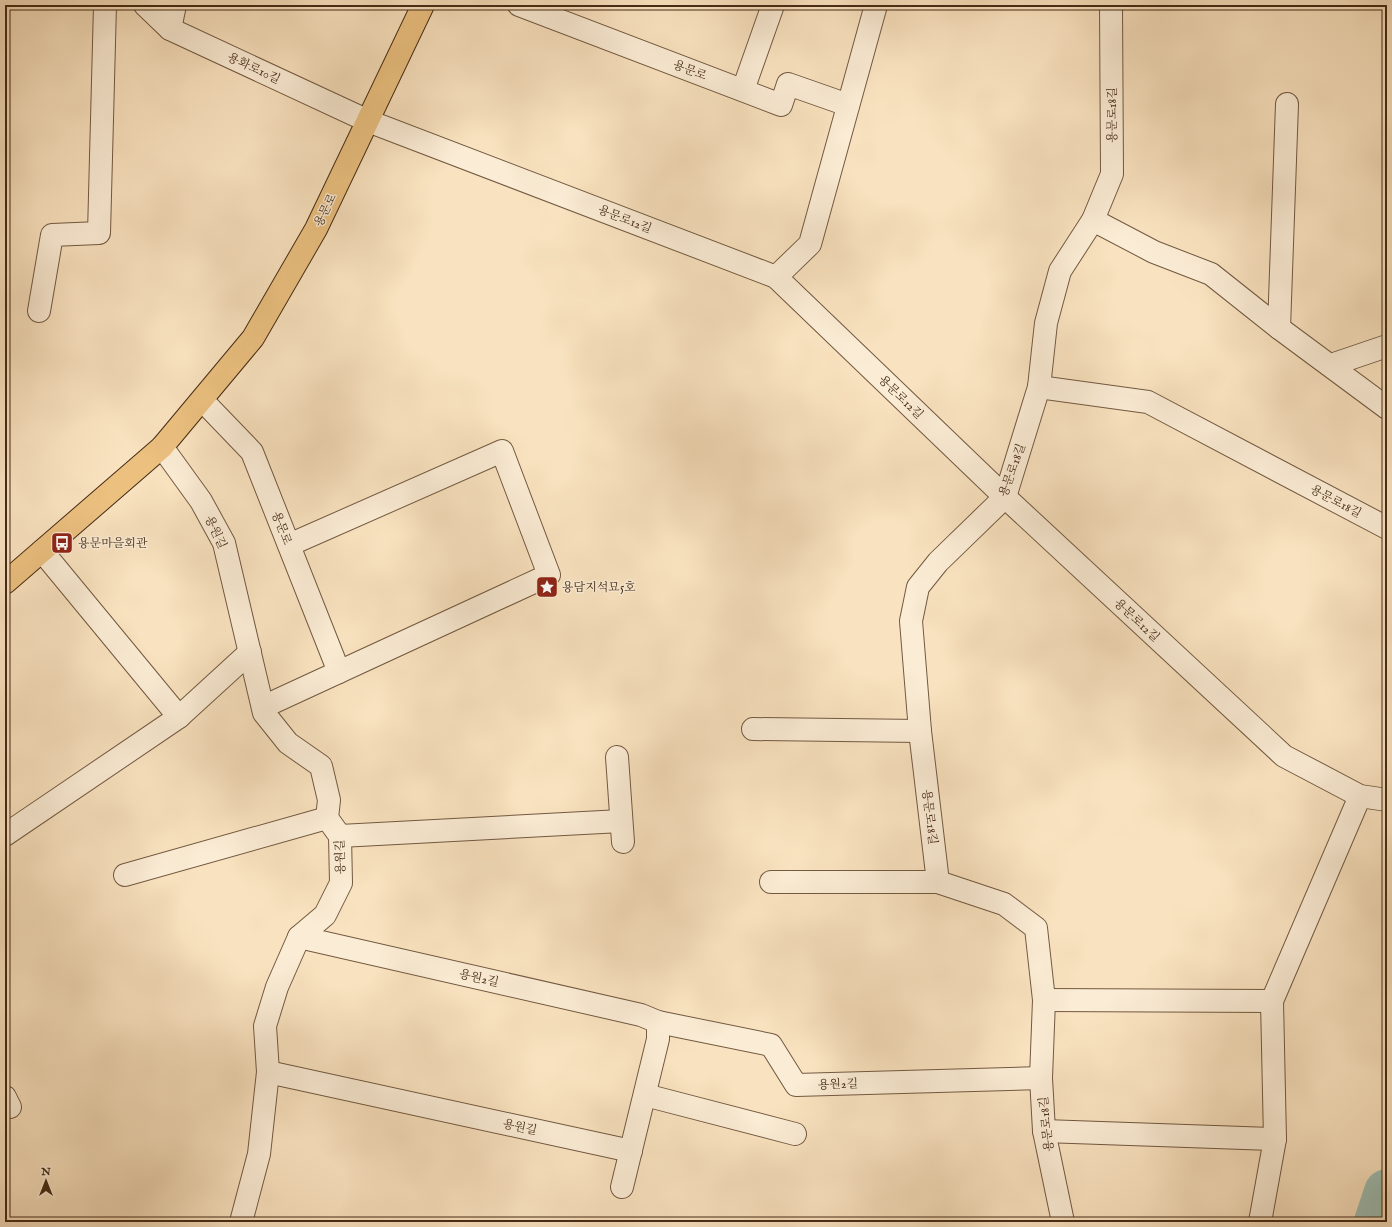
<svg xmlns="http://www.w3.org/2000/svg" width="1392" height="1227" font-family="'IM FELL English','Noto Serif KR',serif">
<style>
.lines{fill:none;stroke-linecap:round;stroke-linejoin:round}
.river{stroke:#9ebeb2;stroke-width:46}
.minor-casing{stroke:#725940;stroke-width:24}
.major-casing{stroke:#452b15;stroke-width:24}
.minor{stroke:#fbecd5;stroke-width:22}
.major{stroke:#ecc180;stroke-width:22}
.labels{text-anchor:middle;stroke-width:3;stroke-linejoin:round;paint-order:stroke}
.street-label{font-size:12px;fill:#452b15;stroke:#fbecd5}
.poi-label{font-size:12px;fill:#452b15;stroke:#fbecd5;text-anchor:start}
</style>
<rect width="100%" height="100%" fill="#f9e2bf"/>
<filter id="stains"><feTurbulence type="fractalNoise" baseFrequency=".005" numOctaves="4"/><feColorMatrix values="0 0 0 0 .2 0 0 0 0 .09 0 0 0 0 .02 0 0 0 .5 -.17"/></filter>
<radialGradient id="worn" r=".72"><stop offset=".6" stop-color="#630" stop-opacity="0"/><stop offset="1" stop-color="#630" stop-opacity=".3"/></radialGradient>
<g class="lines">
<path class="river" d="M1377 1222 1387 1192"/>
<g class="minor-casing">
<g id="minor">
<path d="M145 5 170 29 368 121 776 277 1005 497 1284 756 1360 796 1387 800"/>
<path d="M519 5 781 105 788 84 848 105"/>
<path d="M170 29 175 5"/>
<path d="M743 90 773 5"/>
<path d="M1093 220 1154 252 1211 274 1279 328 1387 408"/>
<path d="M776 277 810 244 876 5"/>
<path d="M39 311 52 235 99 233 105 5"/>
<path d="M1279 328 1287 104"/>
<path d="M1331 365 1387 346"/>
<path d="M1039 387 1148 402 1387 528"/>
<path d="M202 400 252 452 339 672"/>
<path d="M162 447 201 501 224 543 264 713 288 743 321 766 329 800 327 818 340 836 341 883 325 915 299 937 277 987 265 1026 268 1072 259 1154 241 1222"/>
<path d="M42 551 179 717"/>
<path d="M263 707 549 575 502 451 289 545"/>
<path d="M753 729 920 731"/>
<path d="M617 757 623 842"/>
<path d="M5 835 179 717 250 652"/>
<path d="M340 836 621 821"/>
<path d="M125 875 327 818"/>
<path d="M771 882H938"/>
<path d="M299 937 641 1015 658 1022V1039L622 1187"/>
<path d="M1044 1000 1272 1001"/>
<path d="M658 1022 771 1045 796 1085 1041 1078"/>
<path d="M268 1072 631 1151"/>
<path d="M645 1095 795 1134"/>
<path d="M5 1097 10 1107"/>
<path d="M1044 1131 1275 1139"/>
<path d="M1063 1222 1044 1131 1041 1078 1044 1000 1036 928 1004 904 938 882 920 731 911 621 918 587 938 562 1005 497 1039 387 1046 323 1060 271 1093 220 1112 174 1111 5"/>
<path d="M1260 1222 1275 1139 1272 1001 1360 796"/>
</g>
</g>
<g class="major-casing">
<path id="major" d="M5 583 162 447 253 338 316 229 423 5"/>
</g>
<use href="#minor" class="minor"/>
<use href="#major" class="major"/>
</g>
<defs>
<g id="bus-square" transform="scale(1.15)"><rect x="-9" y="-9" width="18" height="18" rx="4" fill="#8f2418" stroke="#fbecd5"/><path d="M-5-6H5V4H4V6H2V4H-2V6H-4V4H-5ZM-3.5-4V0h7V-4ZM-3.5 1.2v1.5H-2V1.2ZM2 1.2v1.5H3.5V1.2Z" fill="#fff"/></g>
<g id="sight-square" transform="scale(1.15)"><rect x="-9" y="-9" width="18" height="18" rx="4" fill="#8f2418" stroke="#fbecd5"/><path d="M0-6L1.8-2.2L6-1.7L2.9 1.2L3.7 5.4L0 3.3L-3.7 5.4L-2.9 1.2L-6-1.7L-1.8-2.2Z" fill="#fff"/></g>
</defs>
<g fill-rule="evenodd">
<use href="#bus-square" x="62" y="543"/>
<use href="#sight-square" x="547" y="587"/>
</g>
<g class="labels">
<g class="street-label">
<text transform="translate(254 68) rotate(25)" y="4">용화로10길</text>
<text transform="translate(690 70) rotate(21)" y="4">용문로</text>
<text transform="translate(1112 115) rotate(-90)" y="4">용문로18길</text>
<text transform="translate(325 210) rotate(-64)" y="4">용문로</text>
<text transform="translate(625 219) rotate(21)" y="4">용문로12길</text>
<text transform="translate(901 397) rotate(44)" y="4">용문로12길</text>
<text transform="translate(1012 470) rotate(-70)" y="4">용문로18길</text>
<text transform="translate(1336 501) rotate(28)" y="4">용문로18길</text>
<text transform="translate(282 528) rotate(69)" y="4">용문로</text>
<text transform="translate(216 532) rotate(65)" y="4">용원길</text>
<text transform="translate(1137 620) rotate(43)" y="4">용문로12길</text>
<text transform="translate(930 817) rotate(83)" y="4">용문로18길</text>
<text transform="translate(340 857) rotate(-92)" y="4">용원길</text>
<text transform="translate(479 978) rotate(13)" y="4">용원2길</text>
<text transform="translate(838 1084) rotate(-2)" y="4">용원2길</text>
<text transform="translate(1046 1124) rotate(-96)" y="4">용문로18길</text>
<text transform="translate(520 1127) rotate(12)" y="4">용원길</text>
</g>
<g class="poi-label">
<text x="78" y="547">용문마을회관</text>
<text x="562" y="591">용담지석묘5호</text>
</g>
</g>
<rect width="1392" height="1227" fill="none" stroke="#f9e2bf" stroke-width="20"/>
<rect x="6" y="6" width="1380" height="1215" fill="none" stroke="#452b15" stroke-width="2"/>
<rect x="10" y="10" width="1372" height="1207" fill="none" stroke="#452b15"/>
<g transform="translate(46 1181)" stroke="#fbecd5" stroke-width="3" paint-order="stroke">
<path d="M0-3L7 15L0 10L-7 15Z" fill="#452b15"/>
<text y="-6" font-size="11" font-weight="bold" text-anchor="middle" fill="#452b15">N</text>
</g>
<rect width="100%" height="100%" filter="url(#stains)"/>
<rect width="100%" height="100%" fill="url(#worn)"/>
</svg>
